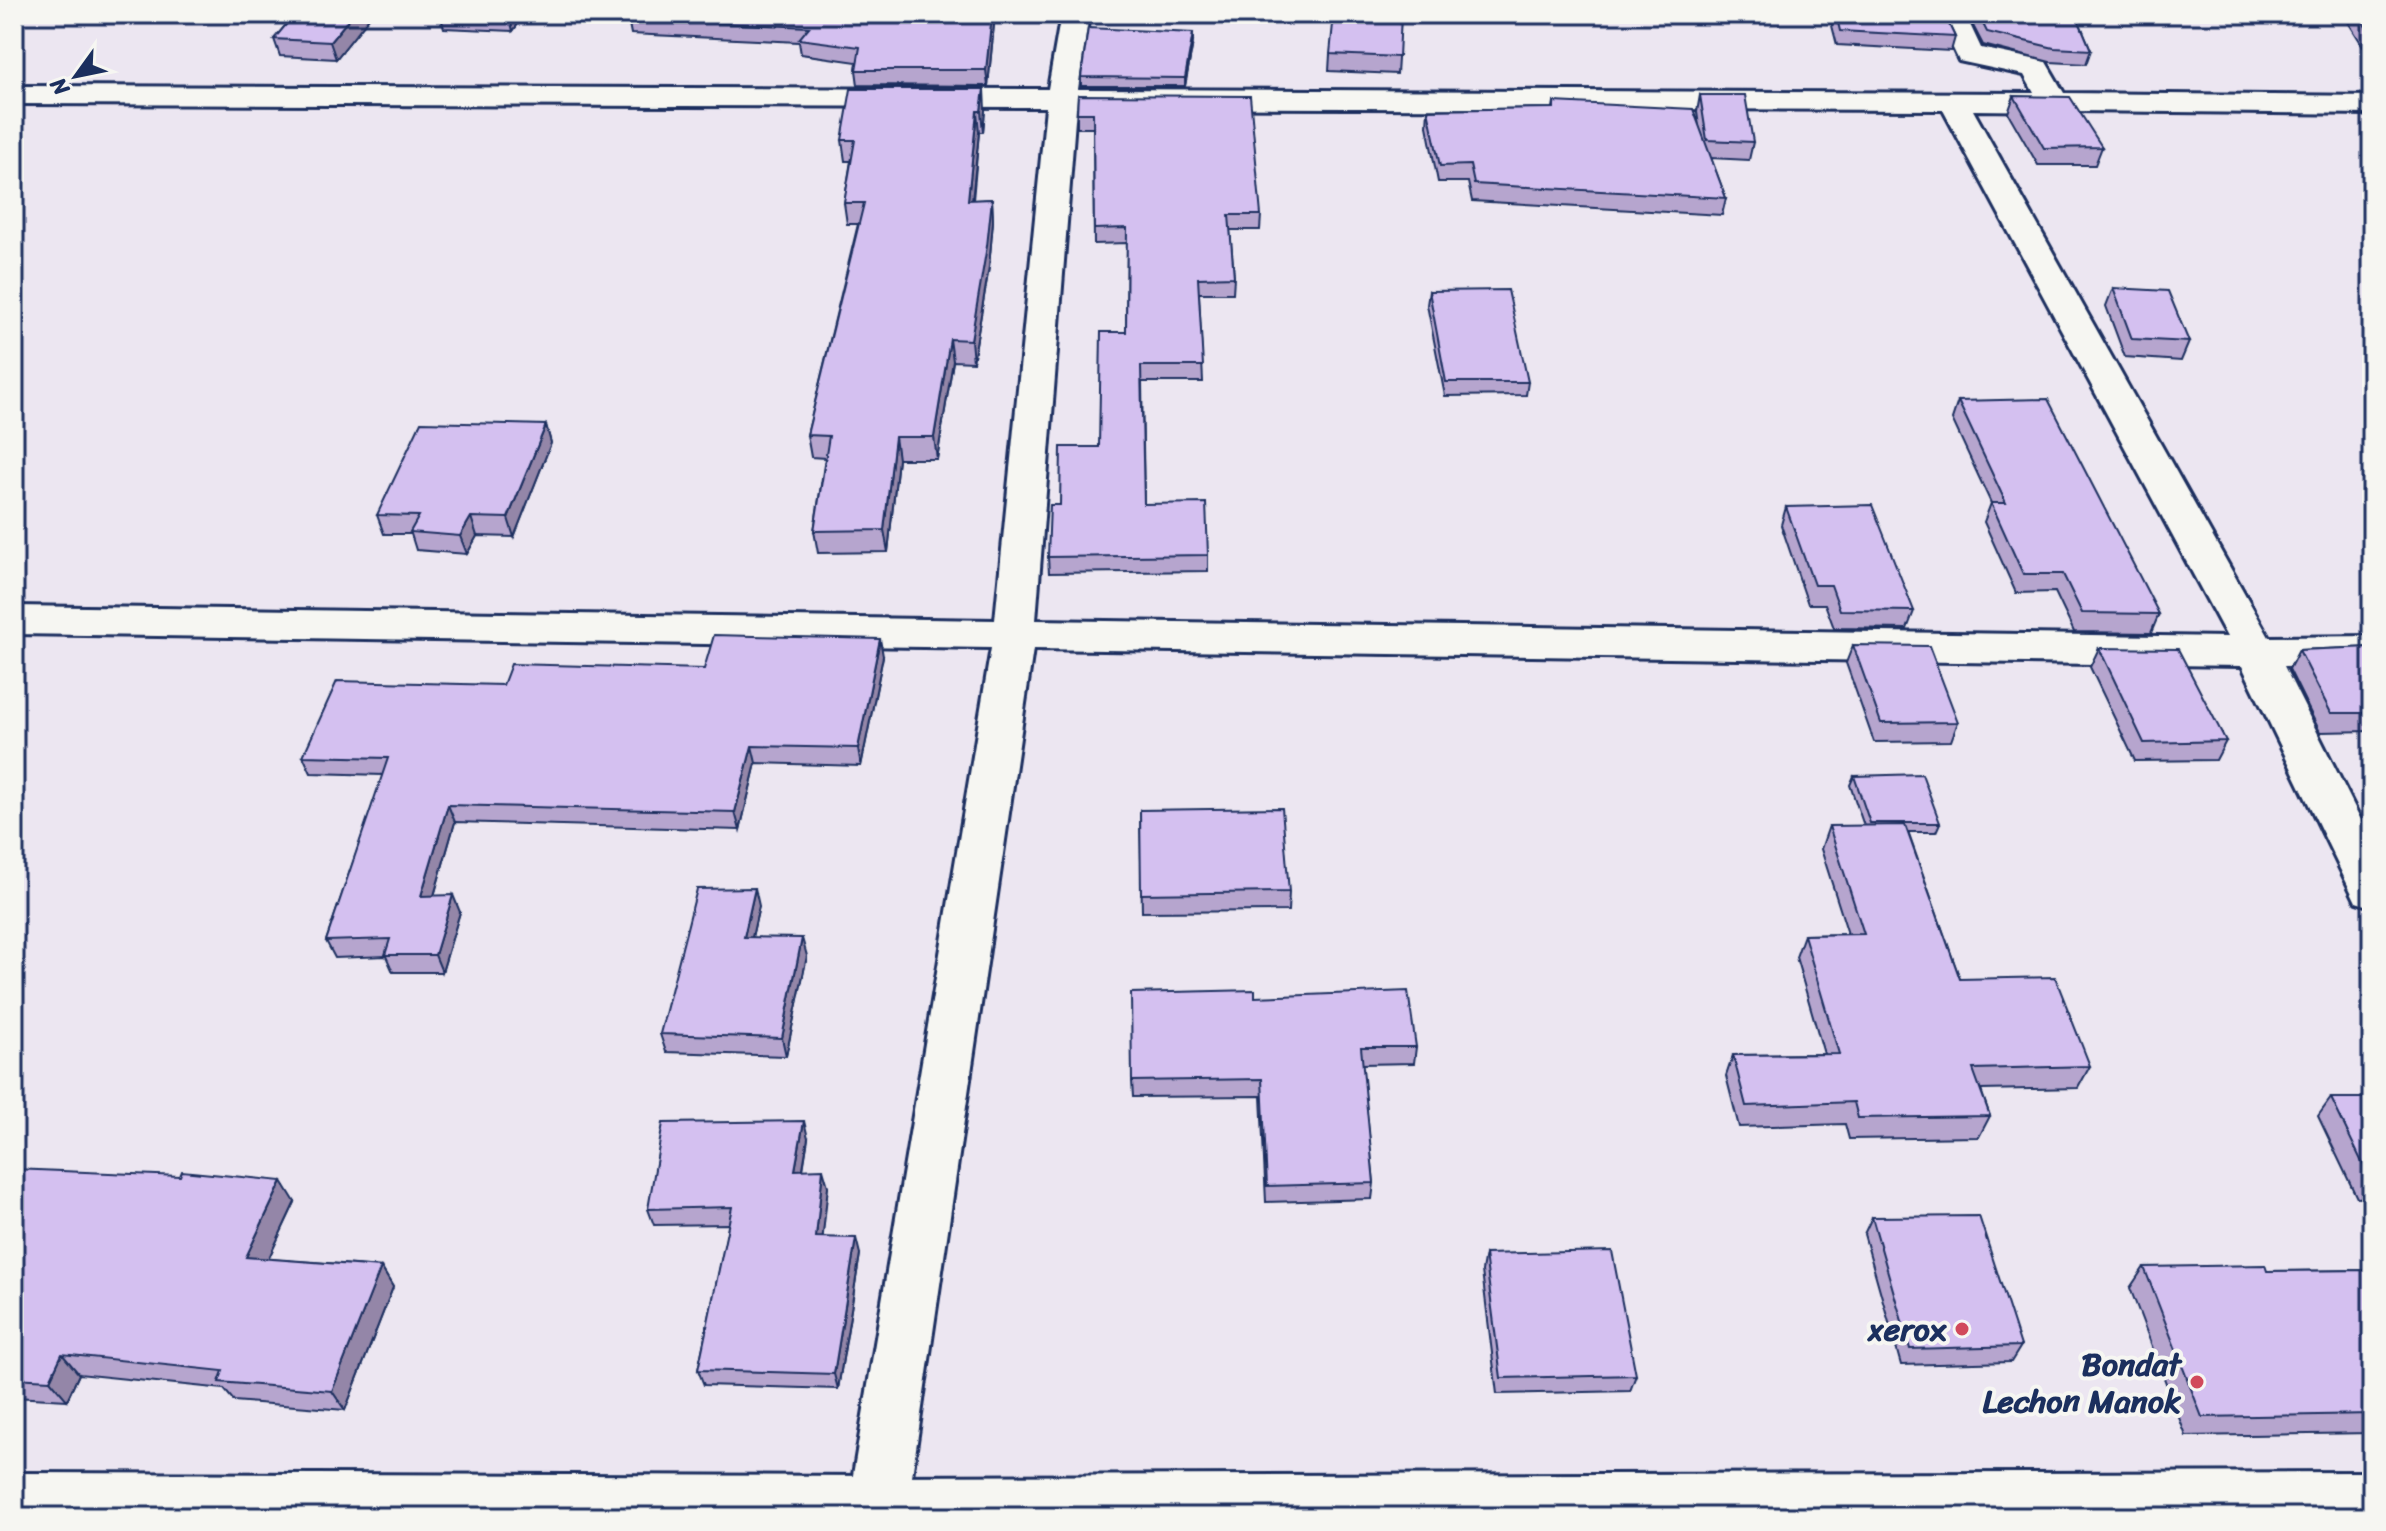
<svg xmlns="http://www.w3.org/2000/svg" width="2386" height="1531" font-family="Sriracha,sans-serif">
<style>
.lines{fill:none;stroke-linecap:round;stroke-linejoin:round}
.minor-casing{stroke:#1b2f5e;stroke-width:6}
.secondary-casing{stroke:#1b2f5e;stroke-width:6}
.minor{fill:#f6f6f2;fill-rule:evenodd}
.secondary{fill:#f6f6f2;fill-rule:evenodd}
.wall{fill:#b6a5ce;stroke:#1b2f5e;stroke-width:2}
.shaded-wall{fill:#9486a8;stroke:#1b2f5e;stroke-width:2}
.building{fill:#d4c0f0;stroke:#1b2f5e;stroke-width:2}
.poi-dot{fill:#d1495b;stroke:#f6f6f2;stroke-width:3}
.labels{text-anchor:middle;stroke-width:8;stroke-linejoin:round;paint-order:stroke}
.near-poi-label{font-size:32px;font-weight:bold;fill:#1b2f5e;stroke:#f6f6f2;text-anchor:end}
</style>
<rect width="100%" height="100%" fill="#ece6f1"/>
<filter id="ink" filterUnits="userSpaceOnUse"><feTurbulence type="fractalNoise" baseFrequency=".0125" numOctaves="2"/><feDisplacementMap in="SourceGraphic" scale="16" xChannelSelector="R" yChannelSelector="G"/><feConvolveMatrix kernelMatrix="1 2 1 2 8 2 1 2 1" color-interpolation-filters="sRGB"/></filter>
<g filter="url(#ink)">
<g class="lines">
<g class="minor-casing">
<path id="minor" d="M1061 14H1089L1078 89 2034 93 2024 75 1959 61 1937 14H1965L1981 48 2046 62 2064 93 2372 96V114L1973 110 2269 637 2372 636V664L2284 666 2372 842V907L2356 902 2242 666 1033 649 906 1517H846L991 648 14 634V606L995 620 1046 107 14 104V86L1048 89ZM1076 107 1943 110 2227 637 1036 620Z"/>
</g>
<g class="secondary-casing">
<path id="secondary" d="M2372 1472V1517H14V1473L877 1476Z"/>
</g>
<use href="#minor" class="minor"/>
<use href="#secondary" class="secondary"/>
</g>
<g class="wall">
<path d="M295 14H372L336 59 280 56 274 39Z"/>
<path d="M440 14H525L513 31 444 28Z"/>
<path d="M631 14H995L988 86 858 85 856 70 857 62 801 54 799 42 631 34 628 19Z"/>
<path d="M1401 14 1397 74 1329 71 1330 54Z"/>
<path d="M1829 14H1944L1955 37 1951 51 1837 45Z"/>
<path d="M1967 14H2076L2091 50 2086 64 2050 62 1983 45Z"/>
<path d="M2343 14H2372V46H2363Z"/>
<path d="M1193 42 1185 86H1081V77Z"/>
<path d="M1078 95 1261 215 1260 230H1230L1234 277 1233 293H1199L1203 382H1142L1144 504 1208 555V571L1049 573 1048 557 1060 505 1099 447 1126 332 1127 243 1094 244 1093 128H1077V113Z"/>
<path d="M1700 95 1753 142 1749 160 1711 158 1726 198 1722 215 1472 201 1468 182H1438L1427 126 1428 110 1553 108 1554 102 1699 126 1697 112Z"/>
<path d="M2014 96 2102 147 2095 165H2038L2008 113Z"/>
<path d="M985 110 983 132H979L973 200 992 199 993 221 989 267 973 362 953 361 937 459H898L888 552 818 553 814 531 825 458 811 457 807 435 858 224H847L844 203 851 161H845L842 140Z"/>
<path d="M2113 288 2189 342 2181 361 2125 357 2106 306Z"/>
<path d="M1429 291 1528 382 1526 395 1445 396 1427 305Z"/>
<path d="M1958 401 2159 614 2151 633 2074 632 2055 592 2016 593 1984 522 1991 503 1952 419Z"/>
<path d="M546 425 551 443 514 537 477 536 467 554 416 550 411 534H384L377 515Z"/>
<path d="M1786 507 1914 611 1907 629 1834 628 1825 604H1808L1781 525Z"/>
<path d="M1853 645 1958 722 1951 741 1874 742 1846 663Z"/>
<path d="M2372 647V731L2320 732 2289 669 2299 650Z"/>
<path d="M2099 648 2226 741 2216 760 2135 761 2090 667Z"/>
<path d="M883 656 861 766 756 763 740 830 455 822 434 896 460 912 442 972H393L386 956 335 958 326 941 383 775 311 773 303 756 503 685Z"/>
<path d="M1854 776 1940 823 1936 832H1908L1960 979 2090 1066 2078 1088 1981 1090 1990 1116 1979 1137 1849 1139 1845 1124 1739 1127 1726 1076 1733 1055 1824 1054 1796 957 1804 935 1848 934 1821 849 1829 826H1864L1850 785Z"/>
<path d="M1140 810 1289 892 1288 911 1142 912Z"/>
<path d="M759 906 752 937 807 956 786 1056 666 1052 660 1034Z"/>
<path d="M1255 997 1416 1047 1414 1063 1362 1064 1374 1183 1372 1199 1266 1202 1261 1096 1133 1097 1132 1081Z"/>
<path d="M2331 1098H2372V1197L2357 1198 2318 1116Z"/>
<path d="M808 1138 803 1170 828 1186 822 1237 860 1254 838 1389 704 1385 698 1370 729 1224 654 1225 648 1209Z"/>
<path d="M14 1169 295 1202 268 1259 381 1267 393 1287 345 1410 234 1401 224 1389 79 1374 67 1400 14 1397Z"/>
<path d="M1872 1217 2021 1346 2011 1362 1901 1365 1864 1234Z"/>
<path d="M1485 1254 1636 1375 1630 1391 1497 1394 1482 1271Z"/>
<path d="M2144 1267 2267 1271 2372 1270V1433L2186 1436 2130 1288Z"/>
</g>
<g class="shaded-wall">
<path d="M353 14H372L336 59 330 42Z"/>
<path d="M509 14H525L513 31Z"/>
<path d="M992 14H995L988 86 986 70Z"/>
<path d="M1193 33V42L1185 86V78Z"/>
<path d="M984 89 985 110 983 132 981 111Z"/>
<path d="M977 111 979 132 970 221 968 200Z"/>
<path d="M992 199 993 221 989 267 973 362 971 340Z"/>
<path d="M950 339 953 361 937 459 934 437Z"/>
<path d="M546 425 551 443 514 537 508 518Z"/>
<path d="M895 437 898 459 888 552 884 530Z"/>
<path d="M471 517 477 536 467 554 460 536Z"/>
<path d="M880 639 883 656 861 766 858 748Z"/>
<path d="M752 746 756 763 740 830 735 812Z"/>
<path d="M448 805 455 822 429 913 421 896Z"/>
<path d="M755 888 759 906 748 955 744 937Z"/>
<path d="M453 895 460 912 442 972 435 955Z"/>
<path d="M802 938 807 956 786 1056 782 1038Z"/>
<path d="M804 1121 808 1138 800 1186 795 1170Z"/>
<path d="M823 1169 828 1186 821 1253 816 1237Z"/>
<path d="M282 1181 295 1202 260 1277 246 1257Z"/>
<path d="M856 1238 860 1254 838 1389 834 1374Z"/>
<path d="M381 1267 393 1287 345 1410 332 1391Z"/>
<path d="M62 1354 79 1374 67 1400 50 1380Z"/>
</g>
<g class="building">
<path d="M295 14H353L330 42 274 39Z"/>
<path d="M631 14H992L986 70H856L860 47 799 39 809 27 628 19Z"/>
<path d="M1334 14H1401L1399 57 1330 54Z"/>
<path d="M1836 14H1944L1955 37 1840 31Z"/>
<path d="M1978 14H2076L2091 50 2054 48 1987 32Z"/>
<path d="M2358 14H2372V32H2369Z"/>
<path d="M1088 28 1193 33 1185 78 1081 77Z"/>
<path d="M851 89H984L981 111H977L968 200 992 199 987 246 971 340 950 339 934 437H895L884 530 814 531 829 436 807 435 864 203H844L855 140H842Z"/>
<path d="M1078 95 1250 96 1261 215H1229L1234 277 1198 278 1203 366H1141L1144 504 1206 503 1208 555 1048 557 1050 505H1060L1061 447H1099L1101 332H1126L1127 228 1094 229 1093 113H1077Z"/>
<path d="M1700 95H1745L1753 142 1707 140Z"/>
<path d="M2014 96 2070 97 2102 147 2044 148Z"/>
<path d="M1554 102 1693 109 1726 198 1474 184 1470 165 1440 166 1428 110 1554 108Z"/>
<path d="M2113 288 2168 291 2189 342 2132 339Z"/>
<path d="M1508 290 1528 382H1446L1429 291Z"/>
<path d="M2048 399 2159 614 2082 613 2063 574H2023L1991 503H2006L1958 401Z"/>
<path d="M421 422 546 425 508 518 471 517 460 536 410 532 419 516 377 515Z"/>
<path d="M1872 505 1914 611 1840 610 1831 585H1814L1786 507Z"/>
<path d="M714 635 880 639 858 748 752 746 735 812 448 805 421 896 453 895 435 955H385L390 939 326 941 388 758 303 756 337 681 503 685 511 664 704 669Z"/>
<path d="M1853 645 1929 646 1958 722 1881 723Z"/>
<path d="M2372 647V713H2331L2299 650Z"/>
<path d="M2099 648 2178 649 2226 741 2144 743Z"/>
<path d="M1922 774 1940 823H1870L1854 776Z"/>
<path d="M1282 808 1289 892 1141 894 1140 810Z"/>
<path d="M1905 825 1960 979 2055 977 2090 1066 1973 1069 1990 1116 1858 1118 1854 1102 1746 1106 1733 1055 1839 1054 1804 935 1864 934 1829 826Z"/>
<path d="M755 888 744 937 802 938 782 1038 660 1034 697 889Z"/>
<path d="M1255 990V997L1408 991 1416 1047H1361L1374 1183 1267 1186 1262 1079 1132 1081 1131 993Z"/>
<path d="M2331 1098H2372V1180L2371 1181Z"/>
<path d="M804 1121 795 1170 823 1169 816 1237 856 1238 834 1374 698 1370 732 1207 648 1209 663 1123Z"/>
<path d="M14 1169 180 1176 182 1171 282 1181 246 1257 381 1267 332 1391 219 1382 223 1371 62 1354 50 1380 14 1378Z"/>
<path d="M1979 1216 2021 1346 1910 1349 1872 1217Z"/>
<path d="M1612 1251 1636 1375 1501 1378 1485 1254Z"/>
<path d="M2265 1265 2267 1271 2372 1270V1414L2202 1417 2144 1267Z"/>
</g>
</g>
<g class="poi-dot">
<circle cx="1962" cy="1329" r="8"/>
<circle cx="2197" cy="1382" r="8"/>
</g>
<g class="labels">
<g class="near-poi-label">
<text x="1946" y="1340">xerox</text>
<text x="2181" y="1375">Bondat<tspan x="2181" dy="37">Lechon Manok</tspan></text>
</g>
</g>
<rect width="2386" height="1531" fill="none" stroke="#f6f6f2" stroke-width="48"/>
<rect x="24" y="24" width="2338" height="1483" fill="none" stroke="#1b2f5e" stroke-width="3" filter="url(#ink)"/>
<g transform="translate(76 76) rotate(237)" stroke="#f6f6f2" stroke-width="6" paint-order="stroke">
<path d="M0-6L14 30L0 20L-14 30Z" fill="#1b2f5e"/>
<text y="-12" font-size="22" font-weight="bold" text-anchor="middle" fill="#1b2f5e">N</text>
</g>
</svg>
